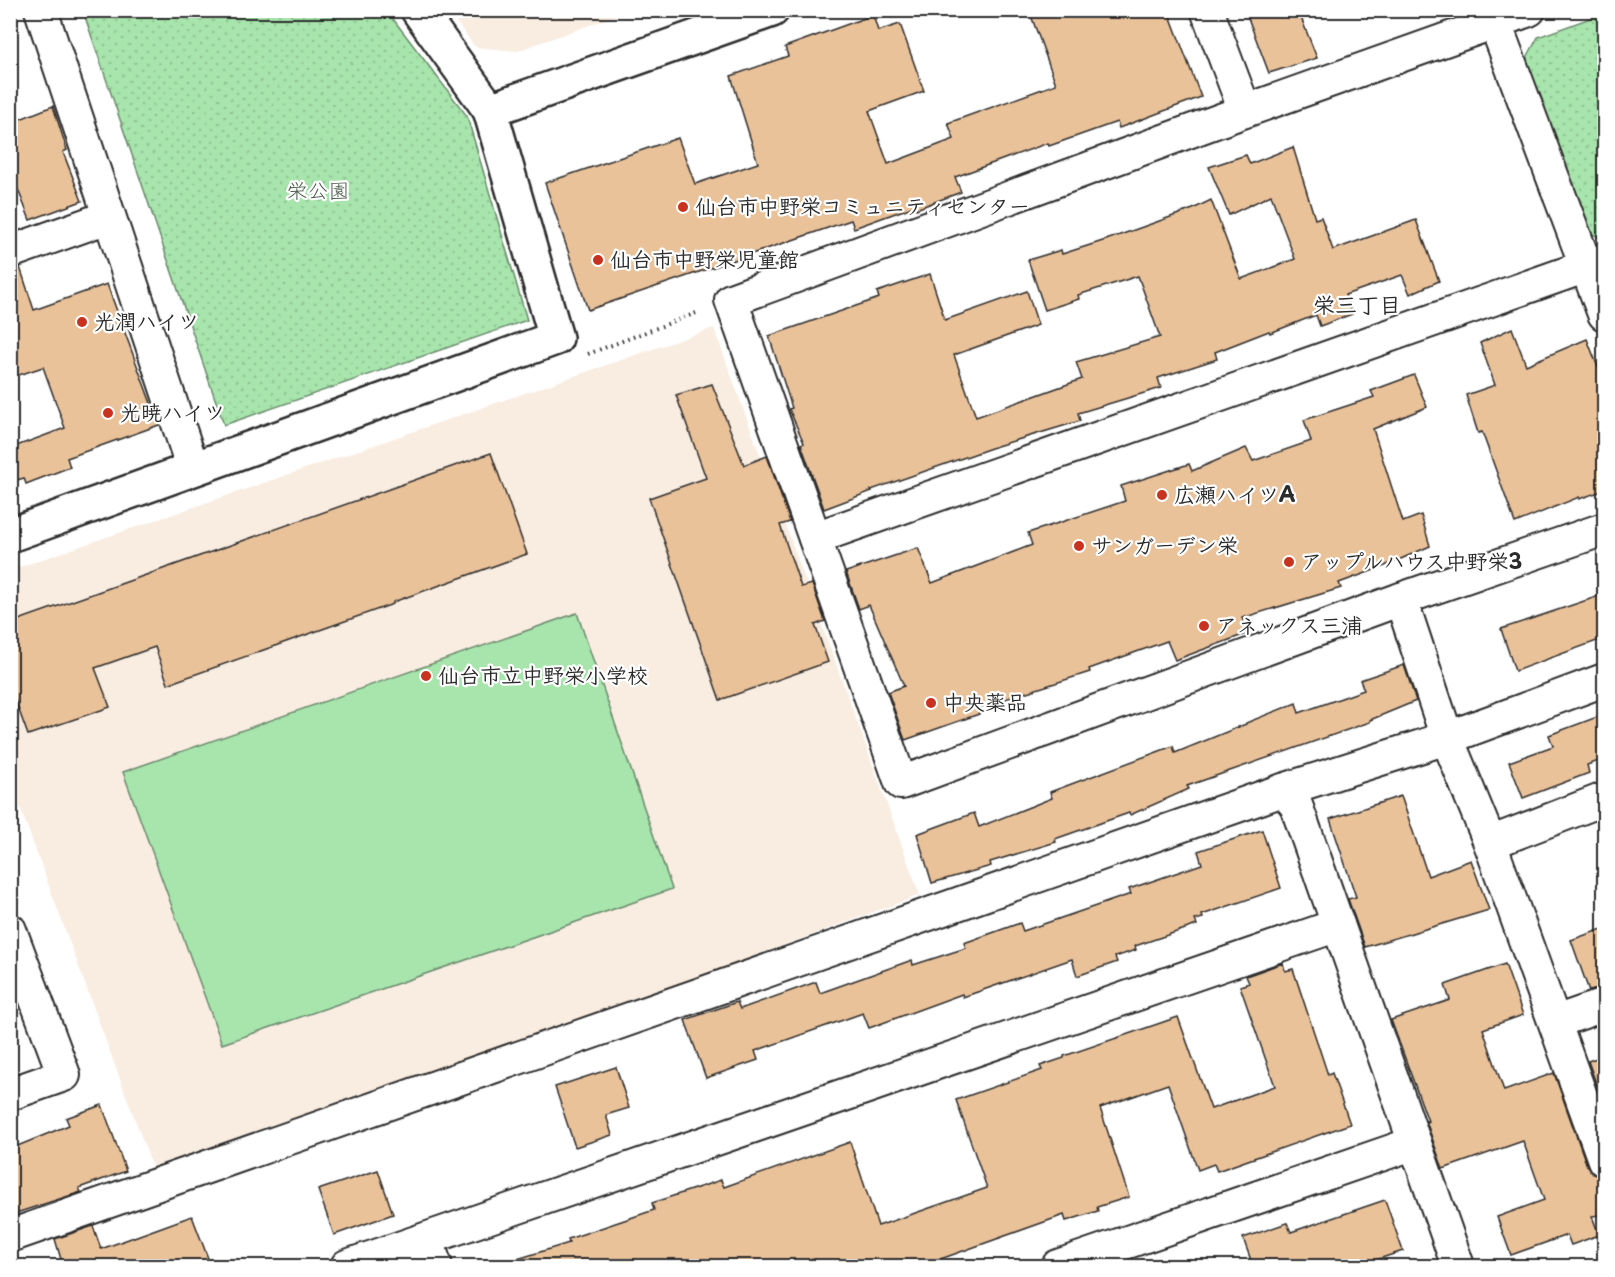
<svg xmlns="http://www.w3.org/2000/svg" width="1615" height="1277" font-family="'Playpen Sans','Klee One',sans-serif">
<style>
.built{fill:#f9ede1}
.green{fill:#a7e5ac;stroke:#69886c;stroke-width:1.5}
.park{fill:url(#park-dots);stroke:#69886c;stroke-width:1.5}
.building{fill:#eac29a;stroke:#2b2b2b;stroke-width:1.5}
.lines{fill:none;stroke-linecap:round;stroke-linejoin:round}
.minor-casing{stroke:#2b2b2b;stroke-width:36}
.tertiary-casing{stroke:#2b2b2b;stroke-width:38}
.path{stroke:#2b2b2b;stroke-width:4;stroke-dasharray:1.5 4.5;stroke-linecap:butt}
.minor{stroke:#fff;stroke-width:32}
.tertiary{stroke:#fff;stroke-width:33}
.poi-dot{fill:#c8321e;stroke:#fff;stroke-width:2}
.labels{text-anchor:middle;stroke-width:4.5;stroke-linejoin:round;paint-order:stroke}
.park-label{font-size:21px;fill:#4a5a4b;stroke:#fff}
.poi-label{font-size:21px;font-weight:bold;fill:#2b2b2b;stroke:#fff;text-anchor:start}
.neighbourhood-label{font-size:22px;font-weight:bold;fill:#2b2b2b;stroke:#fff}
</style>
<defs>
<pattern id="park-dots" width="8" height="8" patternUnits="userSpaceOnUse" patternTransform="scale(1.5)"><rect width="8" height="8" fill="#a7e5ac"/><path d="M2 2h.1M6 6h.1" fill="none" stroke="#90c594" stroke-width="1.8" stroke-linecap="round"/></pattern>
</defs>
<rect width="100%" height="100%" fill="#fff"/>
<filter id="ink" filterUnits="userSpaceOnUse"><feTurbulence type="fractalNoise" baseFrequency=".0167" numOctaves="2"/><feDisplacementMap in="SourceGraphic" scale="12" xChannelSelector="R" yChannelSelector="G"/><feConvolveMatrix kernelMatrix="1 2 1 2 8 2 1 2 1" color-interpolation-filters="sRGB"/></filter>
<g filter="url(#ink)">
<g class="built">
<path d="M448 11H629L517 51 475 47Z"/>
<path d="M714 328 920 895 156 1177 11 783V570Z"/>
</g>
<path class="green" d="M577 613 672 889 222 1044 123 772Z"/>
<g class="park">
<path d="M83 11H387L467 116 527 320 224 425Z"/>
<path d="M1604 13V240L1582 228 1523 65 1538 37Z"/>
</g>
<g class="building">
<path d="M1029 10H1168L1201 97 1119 128 1117 122 1049 146 1048 143 955 177 961 192 916 209 915 206 854 228 851 220 588 310 545 183 678 138 695 184 758 163 731 76 788 56 785 47 873 15 878 31 900 24 924 91 869 111 888 164 954 139 948 123 1056 84Z"/>
<path d="M1245 10H1298L1317 58 1269 73Z"/>
<path d="M53 106 67 150 63 152 82 201 30 220 10 169V123Z"/>
<path d="M1293 147 1315 219 1321 217 1333 250 1416 220 1439 281 1410 294 1402 275 1345 295 1352 314 1320 326 1316 315 1270 333 1269 331 1215 352 1217 359 1158 378 1161 388 1078 413 1080 421 997 446 871 490 872 491 824 509 801 444 804 443 789 409 792 408 769 336 879 298 877 292 930 274 945 320 1027 291 1038 325 954 355 976 417 1082 379 1076 362 1160 337 1138 276 1078 295 1079 299 1045 310 1028 260 1061 250 1062 254 1106 240 1193 209 1211 200 1241 279 1295 259 1271 195 1229 215 1209 167 1246 155 1250 164Z"/>
<path d="M20 267 34 310 107 284 159 425 67 458 70 467 26 484 24 478 10 482 11 448 65 428 43 367 10 378V269Z"/>
<path d="M1512 328 1526 365 1587 339 1605 385V490L1579 499V497L1515 523 1482 432 1478 433 1466 395 1495 385 1480 343Z"/>
<path d="M1414 375 1427 407 1373 429 1403 522 1421 515 1430 546 1385 566 1339 583 1341 588 1242 618 1248 633 1175 660 1167 641 1089 669 1090 672 977 708 979 714 905 740 888 692 904 686 869 605 859 609 846 572 918 548 932 583 1032 545 1028 533 1125 501 1121 486 1189 464 1192 471 1246 448 1253 461 1311 441 1304 420 1374 397 1371 391Z"/>
<path d="M712 384 744 465 767 456 790 522 780 525 801 587 812 584 825 621 815 625 828 662 720 700 649 498 706 478 676 395Z"/>
<path d="M491 453 527 554 393 602V604L168 684 155 647 95 668 110 707 28 735 10 686V623Z"/>
<path d="M1605 594V638L1515 671 1501 629Z"/>
<path d="M1404 665 1416 701 1370 720V722L1187 786 1189 789 1130 815 1129 813 1055 839 1056 842 990 862 991 866 932 883 917 834 974 813 979 827 1052 798 1050 792 1173 746 1175 753 1246 724V723L1296 703 1299 713 1364 690 1360 680Z"/>
<path d="M1605 714V759L1587 765 1589 773 1523 798 1509 762 1553 746 1549 735Z"/>
<path d="M1401 796 1428 876 1471 860 1489 910 1365 947 1348 899 1356 897 1330 819Z"/>
<path d="M1262 830 1281 888 1202 915 1203 918 1195 920 1197 925 1135 946 1136 950 1115 957 1117 962 1077 976 1072 959 963 997 962 994 869 1028 863 1013 755 1051 758 1060 706 1078 685 1020 737 1002 740 1009 816 982 820 993 912 960 913 965 966 948 964 943 1020 923 1023 931 1131 894 1129 889 1202 864 1198 851Z"/>
<path d="M1605 928V987L1589 991 1571 940Z"/>
<path d="M1283 963 1285 971 1293 969 1328 1075 1332 1073 1350 1124 1217 1171 1214 1164 1198 1170 1168 1084 1100 1108 1129 1197 1097 1207 1098 1211 1066 1221 1064 1215 921 1266H515L514 1260 569 1243 568 1239 654 1210 652 1203 721 1180 724 1187 850 1142 878 1226 987 1188 956 1100 1042 1070 1040 1066 1064 1058V1056L1178 1017 1211 1109 1275 1086 1240 986 1249 983 1246 976Z"/>
<path d="M1505 964 1523 1015 1483 1029 1504 1091 1554 1073 1587 1166 1593 1174 1605 1177V1214L1592 1216 1599 1235 1571 1245 1567 1235 1511 1255 1497 1217 1544 1200 1523 1141 1443 1169 1426 1121H1428L1391 1020 1450 1000 1445 985Z"/>
<path d="M1605 1055V1108L1588 1061Z"/>
<path d="M616 1067 629 1108 606 1115 612 1135 575 1147 555 1087Z"/>
<path d="M102 1105 126 1171 79 1188 81 1192 10 1215V1149L69 1125 66 1118Z"/>
<path d="M378 1170 393 1214 334 1235 318 1190Z"/>
<path d="M1385 1200 1403 1251 1357 1266H1253L1243 1238 1287 1223 1291 1232Z"/>
<path d="M192 1216 211 1266H63L55 1239 93 1226 101 1249Z"/>
</g>
<g class="lines">
<g class="minor-casing">
<g id="minor">
<path d="M41 10 193 469"/>
<path d="M1207 10 1245 111"/>
<path d="M1529 10 1245 111 731 300 901 783 1401 599 1604 529"/>
<path d="M1495 23 1604 314"/>
<path d="M10 252 108 217"/>
<path d="M815 538 1604 260"/>
<path d="M1401 599 1447 738 1490 843 1604 1160"/>
<path d="M1283 790 1296 805 1458 1266"/>
<path d="M1490 843 1604 799"/>
<path d="M10 930 64 1075 10 1094"/>
<path d="M1555 1022 1604 1005"/>
<path d="M10 1236 1283 790 1447 738 1604 680"/>
<path d="M426 1239 436 1266"/>
<path d="M347 1266 1338 925"/>
<path d="M1058 1266 1415 1143"/>
</g>
</g>
<g class="tertiary-casing">
<g id="tertiary">
<path d="M418 10 490 110 772 10"/>
<path d="M10 535 556 338 490 110"/>
</g>
</g>
<path class="path" d="M588 354 699 312"/>
<use href="#minor" class="minor"/>
<use href="#tertiary" class="tertiary"/>
</g>
</g>
<g class="poi-dot">
<circle cx="683" cy="207" r="6"/>
<circle cx="598" cy="260" r="6"/>
<circle cx="82" cy="322" r="6"/>
<circle cx="108" cy="413" r="6"/>
<circle cx="1162" cy="495" r="6"/>
<circle cx="1079" cy="546" r="6"/>
<circle cx="1289" cy="562" r="6"/>
<circle cx="1204" cy="626" r="6"/>
<circle cx="426" cy="676" r="6"/>
<circle cx="931" cy="703" r="6"/>
</g>
<g class="labels">
<g class="park-label">
<text x="318" y="198">栄公園</text>
</g>
<g class="poi-label">
<text x="695" y="214">仙台市中野栄コミュニティセンター</text>
<text x="610" y="267">仙台市中野栄児童館</text>
<text x="94" y="329">光潤ハイツ</text>
<text x="120" y="420">光暁ハイツ</text>
<text x="1174" y="502">広瀬ハイツA</text>
<text x="1091" y="553">サンガーデン栄</text>
<text x="1301" y="569">アップルハウス中野栄3</text>
<text x="1216" y="633">アネックス三浦</text>
<text x="438" y="683">仙台市立中野栄小学校</text>
<text x="943" y="710">中央薬品</text>
</g>
<g class="neighbourhood-label">
<text x="1357" y="313">栄三丁目</text>
</g>
</g>
<rect width="1615" height="1277" fill="none" stroke="#fff" stroke-width="36"/>
<rect x="18" y="18" width="1579" height="1241" fill="none" stroke="#2b2b2b" stroke-width="2" filter="url(#ink)"/>
</svg>
